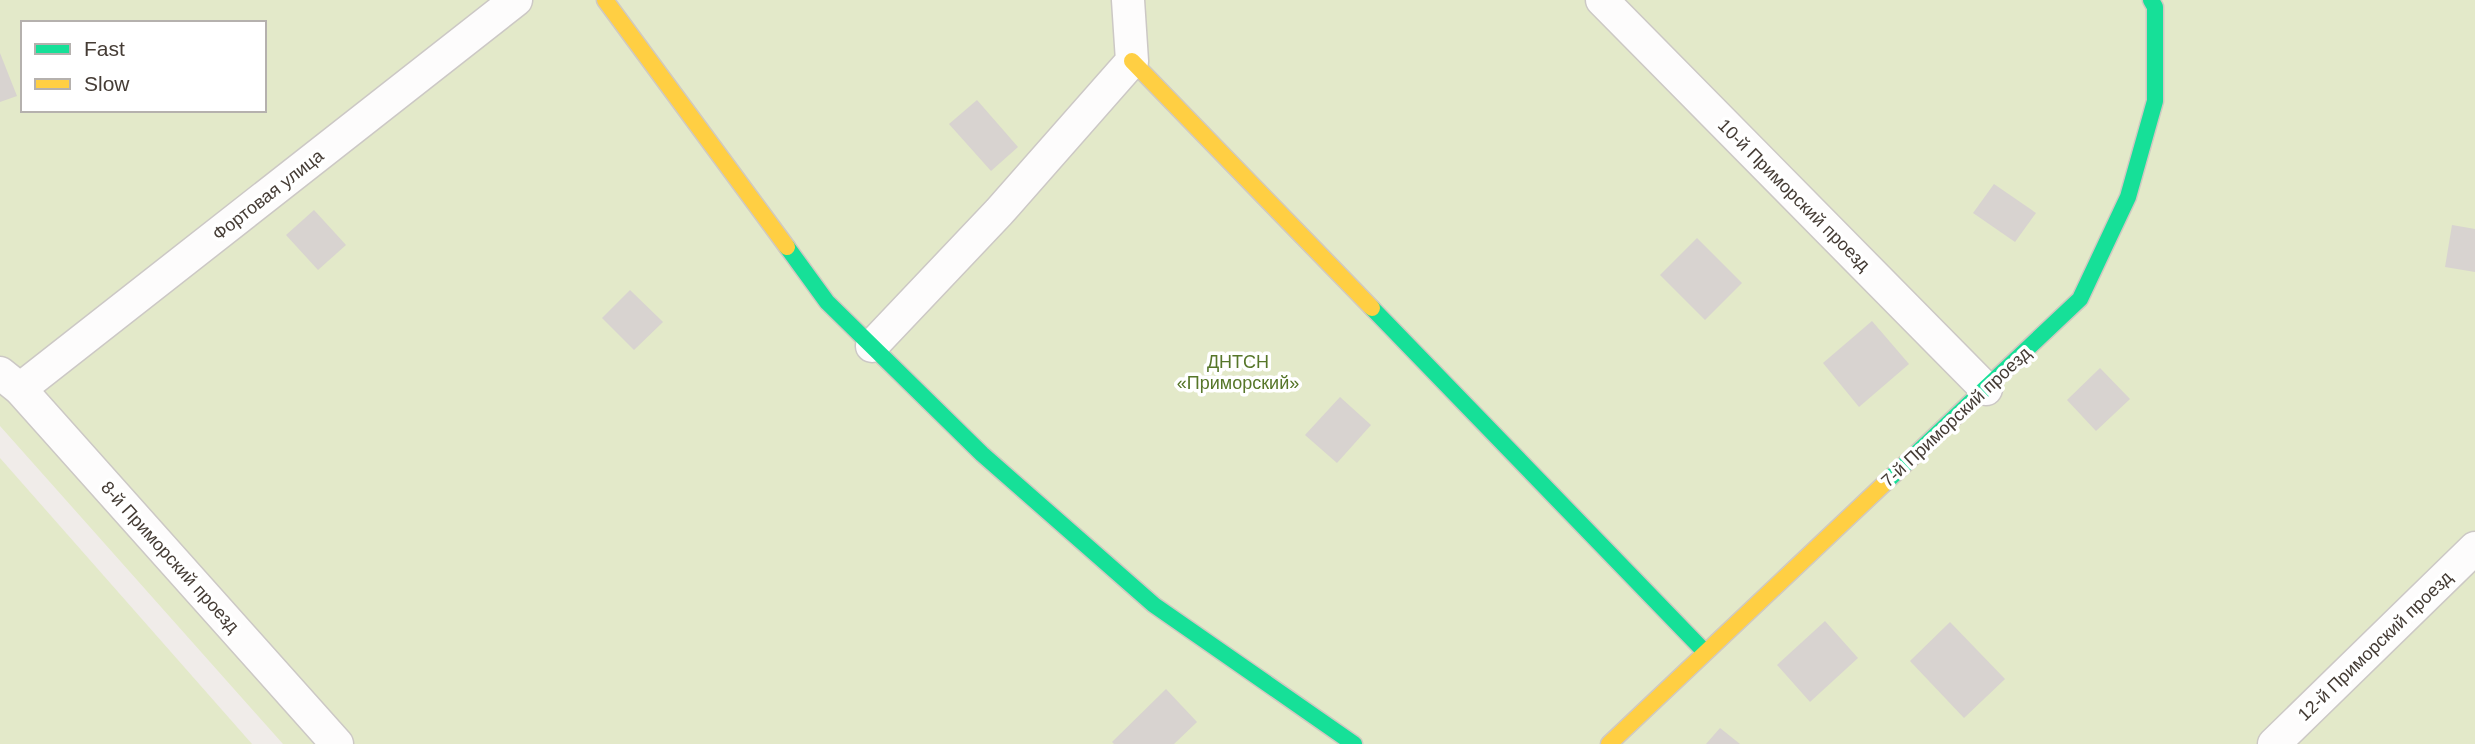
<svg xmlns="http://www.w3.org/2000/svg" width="2475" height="744" font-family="Arial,sans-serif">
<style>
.green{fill:#e3e9c9;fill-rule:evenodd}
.building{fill:#d8d3d0}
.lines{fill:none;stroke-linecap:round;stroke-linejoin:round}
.street-casing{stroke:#ccc8c5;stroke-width:35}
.fast-casing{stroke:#d0c9c1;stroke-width:19}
.slow-casing{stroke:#d0c9c1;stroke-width:19}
.street{stroke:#fdfcfc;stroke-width:32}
.fast{stroke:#16e098;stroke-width:16}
.slow{stroke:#ffcf43;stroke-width:16}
.labels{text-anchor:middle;stroke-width:7;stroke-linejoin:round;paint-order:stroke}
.street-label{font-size:18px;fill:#453c35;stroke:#fff}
.park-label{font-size:18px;fill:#567629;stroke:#fff}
</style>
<rect width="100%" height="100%" fill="#f0ece9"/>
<g class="green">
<path d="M0 0H2475V744H283L0 426ZM23 23H264V110H23Z"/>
<path d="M0 458 252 744H0Z"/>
</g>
<g class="building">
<path d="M0 53 17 96 0 102Z"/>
<path d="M977 100 1018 147 991 171 949 124Z"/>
<path d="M1994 184 2036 213 2015 242 1973 213Z"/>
<path d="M314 210 346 245 318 270 286 235Z"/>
<path d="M2452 225 2475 229V272L2445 267Z"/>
<path d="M1697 238 1742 283 1705 320 1660 275Z"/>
<path d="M630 290 663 322 634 350 602 318Z"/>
<path d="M1872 321 1909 364 1859 407 1823 363Z"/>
<path d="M2100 368 2130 399 2096 431 2067 400Z"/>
<path d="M1340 397 1371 425 1337 463 1305 435Z"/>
<path d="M1825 621 1858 658 1810 702 1777 665Z"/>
<path d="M1950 622 2005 679 1964 718 1910 661Z"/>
<path d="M1166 689 1197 722 1174 744H1114L1112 742Z"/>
<path d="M1720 728 1740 744H1706Z"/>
</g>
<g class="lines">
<g class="street-casing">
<g id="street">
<path d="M1602 0 1986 389"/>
<path d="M872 346 999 212 1132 61 1128 0"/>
<path d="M0 373 20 389 337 744"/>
<path d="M20 389 516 0"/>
<path d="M2274 744 2475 548"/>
</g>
</g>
<g class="fast-casing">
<g id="fast">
<path d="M787 247 827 302 982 454 1154 605 1354 744"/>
<path d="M1372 308 1704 651"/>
<path d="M1885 483 2080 299 2128 197 2155 101V7L2151 0"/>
</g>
</g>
<g class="slow-casing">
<g id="slow">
<path d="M605 0 787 247"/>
<path d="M1132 61 1372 308"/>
<path d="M1609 744 1885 483"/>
</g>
</g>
<use href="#street" class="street"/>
<use href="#fast" class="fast"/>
<use href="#slow" class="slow"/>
</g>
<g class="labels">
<g class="street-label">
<text transform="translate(268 195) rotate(-38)" y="6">Фортовая улица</text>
<text transform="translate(1794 195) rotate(45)" y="6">10-й Приморский проезд</text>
<text transform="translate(1956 417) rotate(-43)" y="6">7-й Приморский проезд</text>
<text transform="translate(170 557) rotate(48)" y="6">8-й Приморский проезд</text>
<text transform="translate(2375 646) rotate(-44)" y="6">12-й Приморский проезд</text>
</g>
<g class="park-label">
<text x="1238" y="368">ДНТСН<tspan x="1238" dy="21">«Приморский»</tspan></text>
</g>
</g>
<rect x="21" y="21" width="245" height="91" fill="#ffffff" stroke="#b5b1ae" stroke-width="2"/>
<rect x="35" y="44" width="35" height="10" fill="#16e098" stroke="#b5b1ae" stroke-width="2"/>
<text x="84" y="56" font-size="21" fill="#453c35">Fast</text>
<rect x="35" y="79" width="35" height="10" fill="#ffcf43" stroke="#b5b1ae" stroke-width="2"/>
<text x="84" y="91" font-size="21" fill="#453c35">Slow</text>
</svg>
